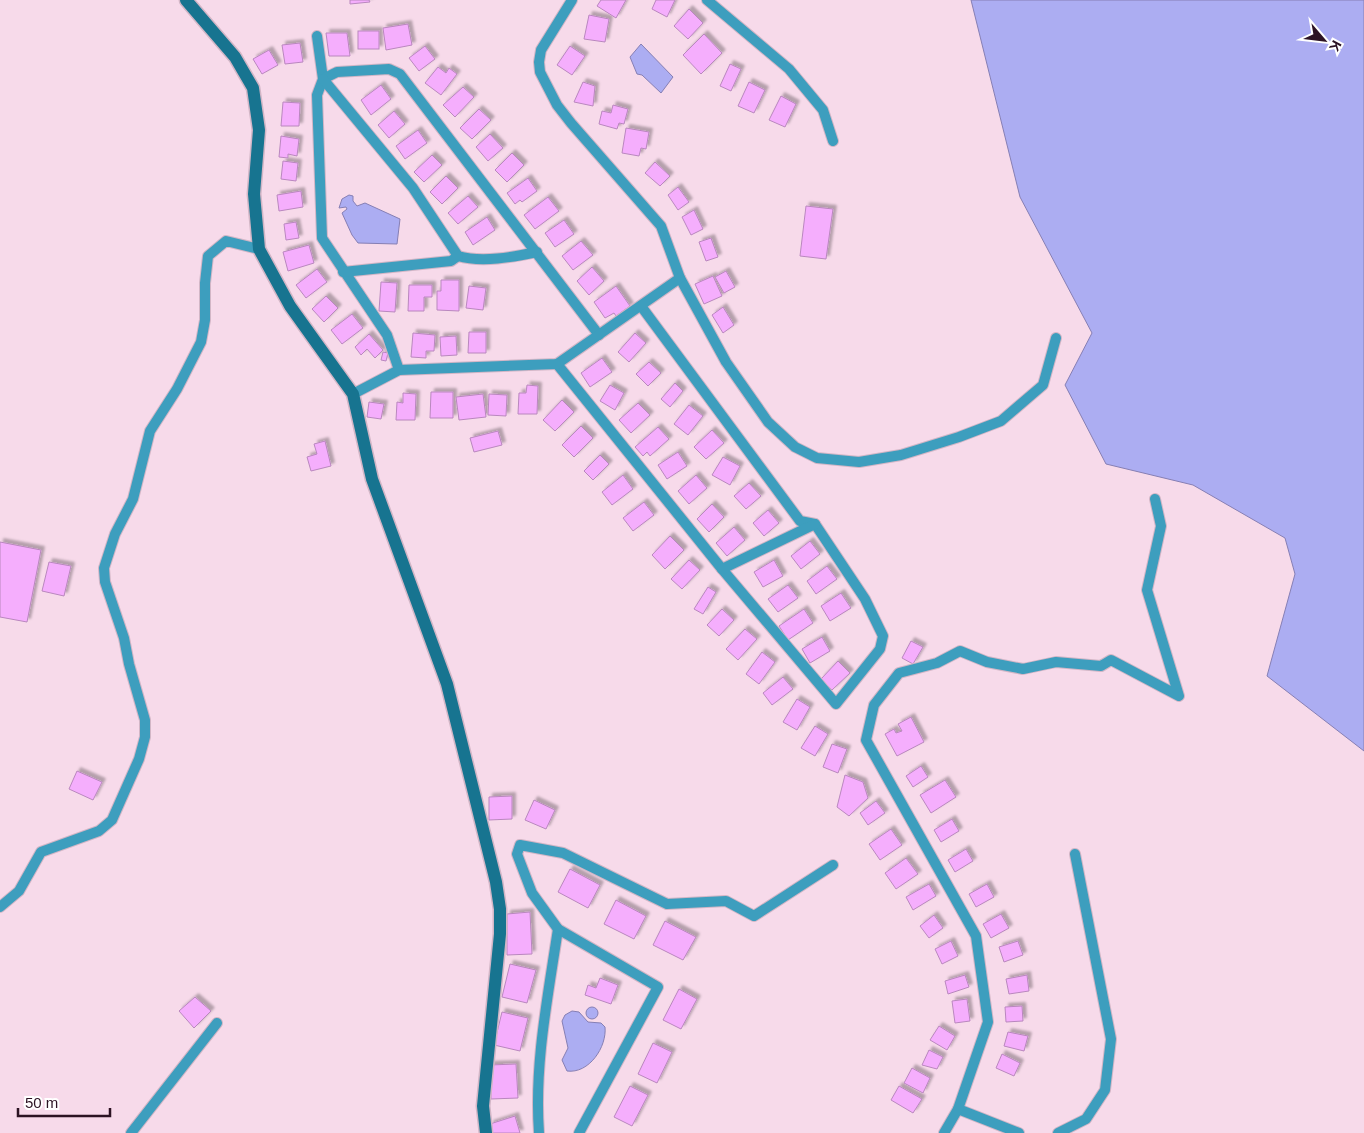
<svg xmlns="http://www.w3.org/2000/svg" width="1364" height="1133" font-family="Helvetica,sans-serif">
<style>
.water{fill:#acadf2;stroke:#867fb4}
.building{fill:#f5aefd;stroke:#b987be;filter:url(#shadow)}
.lines{fill:none;stroke-linecap:round;stroke-linejoin:round}
.minor-casing{stroke:#d2b6c6;stroke-width:12}
.secondary-casing{stroke:#d2b6c6;stroke-width:15}
.minor{stroke:#3d9ebe;stroke-width:10}
.secondary{stroke:#177490;stroke-width:12}
</style>
<defs>
<filter id="shadow"><feDropShadow dx="3.5" dy="-3.5" stdDeviation="1" flood-color="#0004"/></filter>
</defs>
<rect width="100%" height="100%" fill="#f7daea"/>
<g class="water">
<path d="M971 0H1364V751L1267 676 1295 574 1285 538 1193 485 1106 464 1065 385 1092 333 1020 197Z"/>
<path d="M641 44 673 77 661 93 642 75 637 74 630 57Z"/>
<path d="M349 195 353 196V201L357 206 365 203 400 219 397 244 358 243 352 235 342 213 347 209 346 207 339 208 342 199Z"/>
<circle cx="592" cy="1013" r="6"/>
<path d="M572 1011 579 1012 588 1022 601 1023 605 1027C607 1047 589 1074 567 1071L562 1060 568 1048 562 1021 565 1015Z"/>
</g>
<g class="building">
<path d="M350 0H369L370 2 350 4Z"/>
<path d="M601 0H626L616 18 597 6Z"/>
<path d="M656 0H675L667 17 652 9Z"/>
<path d="M689 9 703 23 688 39 674 26Z"/>
<path d="M589 15 609 19 605 42 584 39Z"/>
<path d="M408 24 412 45 386 50 383 28Z"/>
<rect x="358" y="31" width="21" height="18"/>
<path d="M326 33H347L350 56H329Z"/>
<path d="M704 34 722 53 701 74 683 55Z"/>
<path d="M300 43 303 62 285 64 282 45Z"/>
<path d="M425 46 435 59 419 71 409 58Z"/>
<path d="M570 46 585 56 572 75 557 65Z"/>
<path d="M269 50 278 65 262 74 253 59Z"/>
<path d="M730 64 741 69 731 91 720 86Z"/>
<path d="M438 67 446 73 449 68 457 74 441 95 425 83Z"/>
<path d="M583 82 595 86 593 106 574 102Z"/>
<path d="M749 82 765 90 754 113 738 106Z"/>
<path d="M381 85 391 99 371 115 361 100Z"/>
<path d="M463 87 474 97 455 117 443 105Z"/>
<path d="M781 96 796 104 785 127 769 120Z"/>
<path d="M283 102 300 103 299 126H281Z"/>
<path d="M613 105 628 109 624 124 619 123 617 129 599 124 602 111 611 113Z"/>
<path d="M479 109 491 120 472 139 460 128Z"/>
<path d="M394 111 405 124 389 138 378 125Z"/>
<path d="M626 128 649 132 646 149 641 148 639 156 622 153Z"/>
<path d="M418 130 427 143 405 159 396 146Z"/>
<path d="M490 134 503 148 488 161 476 147Z"/>
<path d="M281 136 299 139 297 156 288 154V158L279 157Z"/>
<path d="M512 153 524 165 507 182 495 170Z"/>
<path d="M432 155 442 165 424 182 414 172Z"/>
<path d="M283 161 298 163 296 181 281 179Z"/>
<path d="M655 162 670 176 660 186 645 173Z"/>
<path d="M446 176 458 188 442 204 430 192Z"/>
<path d="M528 178 537 191 522 202 520 200 515 204 507 193Z"/>
<path d="M678 187 689 202 678 210 668 195Z"/>
<path d="M301 191 303 207 279 211 277 195Z"/>
<path d="M468 196 478 207 458 224 448 213Z"/>
<path d="M548 197 559 211 535 229 524 215Z"/>
<path d="M806 206 833 209 826 259 800 256Z"/>
<path d="M694 210 703 229 691 235 682 217Z"/>
<path d="M487 217 495 230 473 245 465 232Z"/>
<path d="M564 220 574 234 555 247 545 233Z"/>
<path d="M296 222 299 238 286 240 284 224Z"/>
<path d="M711 238 718 257 706 261 699 242Z"/>
<path d="M581 241 593 255 573 270 562 256Z"/>
<path d="M309 245 314 263 288 271 283 252Z"/>
<path d="M592 267 604 281 589 295 577 281Z"/>
<path d="M317 269 327 282 306 298 296 285Z"/>
<path d="M726 271 735 287 724 293 715 277Z"/>
<path d="M713 276 722 296 704 304 695 284Z"/>
<path d="M441 280H459V311L437 310V291H441Z"/>
<path d="M381 282 397 283 395 312 379 311Z"/>
<path d="M409 285H432V297H424V311H408Z"/>
<path d="M469 286 486 288 483 310 466 308Z"/>
<path d="M616 286 630 306 616 316 614 313 605 318 594 302Z"/>
<path d="M326 296 338 308 324 322 312 309Z"/>
<path d="M723 307 734 325 723 333 712 315Z"/>
<path d="M352 314 363 328 342 344 331 330Z"/>
<path d="M469 332H486V353H468Z"/>
<path d="M413 333 435 335 434 351H426V358L411 357Z"/>
<path d="M635 333 646 343 629 362 618 352Z"/>
<path d="M369 334 383 350 375 358 367 349 361 355 355 347Z"/>
<path d="M456 336 457 355 441 356 440 337Z"/>
<path d="M383 352 388 353 386 361 381 360Z"/>
<path d="M602 358 612 372 590 387 581 373Z"/>
<path d="M649 362 661 373 648 386 636 374Z"/>
<path d="M675 383 683 391 670 407 661 399Z"/>
<path d="M527 385 538 386 537 414H518L519 393H526Z"/>
<path d="M610 385 624 393 615 410 600 401Z"/>
<path d="M431 392H453V418H430Z"/>
<path d="M403 393 416 394 415 420H396L397 402 403 403Z"/>
<path d="M483 394 486 417 459 420 456 397Z"/>
<path d="M489 394 507 395 506 416 488 415Z"/>
<path d="M562 400 574 412 555 431 543 420Z"/>
<path d="M369 402 384 404 381 419 367 417Z"/>
<path d="M638 403 650 415 631 433 619 420Z"/>
<path d="M689 405 703 416 688 435 674 424Z"/>
<path d="M581 426 593 438 574 457 562 445Z"/>
<path d="M658 427 669 439 650 456 647 452 643 456 635 447Z"/>
<path d="M712 430 724 443 706 459 694 447Z"/>
<path d="M498 431 502 445 474 452 470 438Z"/>
<path d="M325 441 331 466 311 471 307 457 317 454 314 444Z"/>
<path d="M678 452 687 466 667 479 658 465Z"/>
<path d="M600 455 609 464 593 480 584 471Z"/>
<path d="M723 457 740 466 730 485 712 475Z"/>
<path d="M623 475 633 489 612 505 602 492Z"/>
<path d="M696 475 707 488 689 504 678 491Z"/>
<path d="M749 483 761 496 746 509 734 496Z"/>
<path d="M644 502 654 515 633 531 623 518Z"/>
<path d="M712 504 724 517 709 532 697 519Z"/>
<path d="M768 510 779 523 764 536 753 523Z"/>
<path d="M734 527 745 540 727 556 716 543Z"/>
<path d="M670 536 684 550 665 569 652 555Z"/>
<path d="M810 541 820 554 801 569 791 556Z"/>
<path d="M0 542 41 550 27 622 0 617Z"/>
<path d="M689 560 700 570 682 589 671 579Z"/>
<path d="M774 560 783 576 763 587 754 572Z"/>
<path d="M49 562 71 566 64 596 42 591Z"/>
<path d="M827 566 837 579 816 594 807 581Z"/>
<path d="M788 585 798 598 778 612 768 599Z"/>
<path d="M708 587 716 592 703 614 694 609Z"/>
<path d="M841 593 851 608 830 621 821 606Z"/>
<path d="M722 609 734 620 719 636 707 625Z"/>
<path d="M804 609 813 623 788 640 779 626Z"/>
<path d="M745 629 757 639 738 660 726 649Z"/>
<path d="M822 637 830 651 810 663 802 649Z"/>
<path d="M911 641 923 647 913 664 902 658Z"/>
<path d="M762 652 775 662 759 684 746 674Z"/>
<path d="M838 661 850 673 832 690 821 679Z"/>
<path d="M783 677 793 689 772 705 763 693Z"/>
<path d="M797 699 810 707 797 730 783 722Z"/>
<path d="M911 717 924 742 897 756 885 734 894 729 896 733 902 731 898 724Z"/>
<path d="M815 726 828 734 815 756 801 748Z"/>
<path d="M832 744 847 749 838 773 823 767Z"/>
<path d="M921 766 928 777 913 787 906 776Z"/>
<path d="M77 771 102 782 93 800 69 789Z"/>
<path d="M845 775 863 782 868 798 849 816 837 807Z"/>
<path d="M945 780 956 797 931 813 920 795Z"/>
<path d="M512 796V819L489 820V797Z"/>
<path d="M534 800 555 810 546 829 525 820Z"/>
<path d="M876 801 885 813 868 825 860 813Z"/>
<path d="M952 819 959 831 941 842 934 830Z"/>
<path d="M891 829 902 845 880 860 869 844Z"/>
<path d="M966 849 973 861 955 872 948 860Z"/>
<path d="M906 858 918 874 896 889 885 873Z"/>
<path d="M570 869 600 885 588 908 558 892Z"/>
<path d="M929 884 936 896 913 910 906 897Z"/>
<path d="M987 884 994 897 976 907 969 894Z"/>
<path d="M616 900 646 916 634 939 604 924Z"/>
<path d="M530 912 532 954 507 955V914Z"/>
<path d="M1001 914 1009 928 991 938 983 924Z"/>
<path d="M934 915 943 928 929 938 920 926Z"/>
<path d="M665 921 696 937 683 960 653 945Z"/>
<path d="M951 941 958 956 942 964 935 949Z"/>
<path d="M1018 941 1023 955 1004 962 999 947Z"/>
<path d="M510 964 536 970 527 1003 502 997Z"/>
<path d="M965 975 969 987 948 994 945 981Z"/>
<path d="M1027 975 1029 991 1009 994 1006 979Z"/>
<path d="M600 978 618 985 611 1004 585 995 588 985 596 988Z"/>
<path d="M679 989 697 999 681 1029 663 1020Z"/>
<path d="M195 997 211 1011 194 1028 179 1011Z"/>
<path d="M967 999 970 1021 955 1023 952 1001Z"/>
<path d="M1022 1006 1023 1021 1006 1022 1005 1007Z"/>
<path d="M502 1012 528 1018 520 1051 494 1045Z"/>
<path d="M939 1026 955 1036 947 1050 930 1040Z"/>
<path d="M1008 1032 1028 1036 1024 1051 1004 1046Z"/>
<path d="M653 1043 672 1052 657 1083 638 1074Z"/>
<path d="M929 1050 943 1057 937 1069 922 1065Z"/>
<path d="M1002 1054 1020 1063 1014 1076 996 1068Z"/>
<path d="M516 1064 518 1098 491 1099 490 1065Z"/>
<path d="M912 1068 930 1078 923 1093 904 1083Z"/>
<path d="M630 1086 648 1095 632 1126 614 1117Z"/>
<path d="M899 1086 922 1099 913 1113 891 1100Z"/>
<path d="M515 1116 520 1133H492L490 1124Z"/>
</g>
<g class="lines">
<g class="minor-casing">
<g id="minor">
<path d="M572 0 541 50 539 62 540 72 557 105 571 123 661 226 680 278 726 362 768 422 795 447 817 458 859 462 901 455 959 437 1001 421 1043 385 1056 338"/>
<path d="M707 0 789 69 823 110 833 141"/>
<path d="M317 36 323 79 317 95 322 238 387 335 399 370"/>
<path d="M323 79 337 72 389 69 400 74 599 335"/>
<path d="M323 79 413 188 458 256C482 263 513 257 537 252"/>
<path d="M343 272 451 261 458 256"/>
<path d="M557 364 722 569 836 704 880 649 883 636 865 599 815 524 800 521 641 306"/>
<path d="M353 394 399 370 557 364 680 278"/>
<path d="M722 569 815 524"/>
<path d="M0 907 19 891 41 852 99 831 112 820 139 759 145 737V720L129 664 124 638 105 582 104 568 115 534 133 499 150 431 177 389 201 342 205 320V283L208 256 226 241 259 249"/>
<path d="M958 1109 1019 1133"/>
<path d="M131 1133 217 1023"/>
<path d="M539 1133C534 1065 548 996 558 929"/>
<path d="M579 1133 658 987 558 929 532 893 517 854 520 845 563 853 667 904 726 901 754 916 833 865"/>
<path d="M944 1133 958 1109 988 1022 976 936 866 740 874 705 899 673 937 663 960 651 987 662 1023 669 1056 662 1101 666 1111 660 1179 696 1147 590 1161 526 1155 499"/>
<path d="M1058 1133 1086 1119 1105 1090 1111 1039 1075 854"/>
</g>
</g>
<g class="secondary-casing">
<path id="secondary" d="M186 0 235 57 253 88 259 130 254 194 259 249 290 306 353 394 372 479 447 684 496 882 500 909V934L483 1106 486 1133"/>
</g>
<use href="#minor" class="minor"/>
<use href="#secondary" class="secondary"/>
</g>
<g transform="translate(1324 40) rotate(118)" stroke="#ffffff" stroke-width="4" paint-order="stroke">
<path d="M0-4L9 19L0 12L-9 19Z" fill="#2c1323"/>
<text y="-8" font-size="14" font-weight="bold" text-anchor="middle" fill="#2c1323">K</text>
</g>
<path d="M18 1108v8h92v-8" fill="none" stroke="#2c1323" stroke-width="2.5"/>
<text x="25" y="1108" font-size="15" fill="#2c1323" stroke="#ffffff" stroke-width="4" paint-order="stroke">50 m</text>
</svg>
